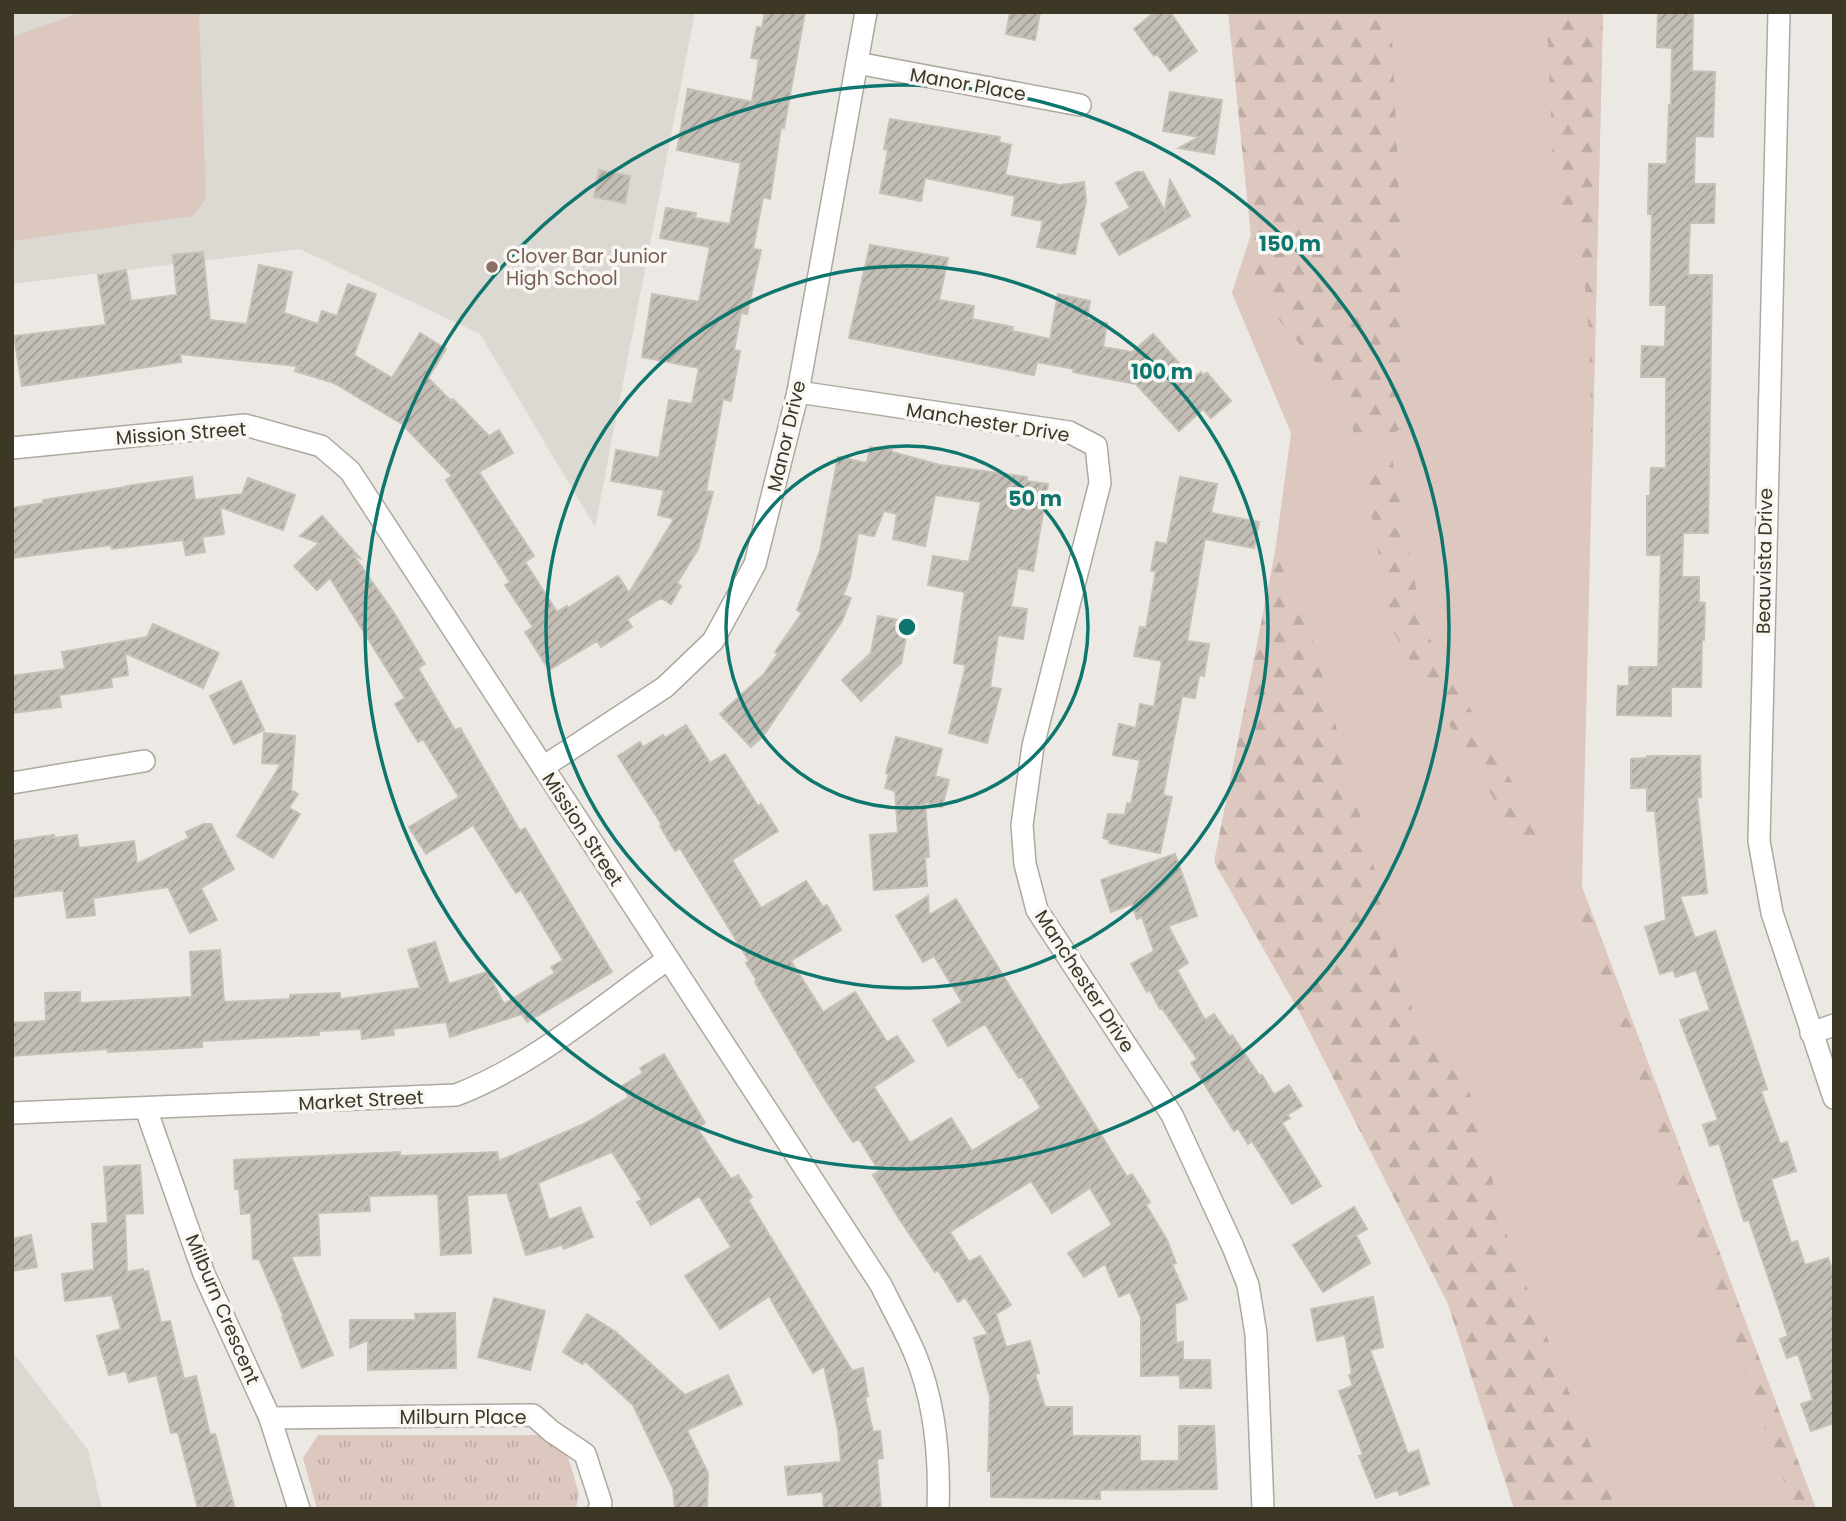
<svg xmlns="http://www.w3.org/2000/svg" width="1846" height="1521" font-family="Poppins,sans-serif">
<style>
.built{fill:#dcd8d2}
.grass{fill:#dcc8bf}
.forest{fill:url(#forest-firs)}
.park{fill:url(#park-tufts)}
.building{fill:url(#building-hatch);stroke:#c6c0b7;stroke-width:2}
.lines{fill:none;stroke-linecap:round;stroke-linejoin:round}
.minor-casing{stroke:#ada99f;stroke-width:24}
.minor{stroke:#fff;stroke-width:21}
.ring{fill:none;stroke:#0f766e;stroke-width:3.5}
.education-dot{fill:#8d6e63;stroke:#f9f7f4;stroke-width:2.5}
.labels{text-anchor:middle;stroke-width:7;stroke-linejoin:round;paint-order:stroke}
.street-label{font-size:19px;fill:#3d3725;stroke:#f9f7f4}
.education-label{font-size:19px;fill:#785e54;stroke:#f9f7f4;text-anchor:start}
.centre{fill:#0f766e;stroke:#f9f7f4;stroke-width:3.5}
.ring-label{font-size:21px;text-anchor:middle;font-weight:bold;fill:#0f766e;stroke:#f9f7f4;stroke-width:7;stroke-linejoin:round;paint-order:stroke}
</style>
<defs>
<pattern id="forest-firs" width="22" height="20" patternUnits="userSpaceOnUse" patternTransform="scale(1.75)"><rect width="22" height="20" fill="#dcc8bf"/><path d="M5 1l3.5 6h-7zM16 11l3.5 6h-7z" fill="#beaca4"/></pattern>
<pattern id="park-tufts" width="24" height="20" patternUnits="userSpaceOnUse" patternTransform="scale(1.75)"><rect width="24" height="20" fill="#dcc8bf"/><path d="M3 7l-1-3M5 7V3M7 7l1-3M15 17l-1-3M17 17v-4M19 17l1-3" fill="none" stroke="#beaca4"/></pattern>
<pattern id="building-hatch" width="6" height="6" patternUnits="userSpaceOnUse" patternTransform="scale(1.75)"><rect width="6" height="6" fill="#c4bfb6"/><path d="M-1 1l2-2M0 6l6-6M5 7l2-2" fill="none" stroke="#a09c94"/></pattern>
</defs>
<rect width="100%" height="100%" fill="#ece9e4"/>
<g class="built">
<path d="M12 12H695L595 527 480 334 300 249 12 284Z"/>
<path d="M12 1351 88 1450 102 1509H12Z"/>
</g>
<g class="grass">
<path d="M82 12H199L206 199 192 216 12 241V40L15 36Z"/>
<path d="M1282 12H1603L1582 887 1816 1509H1543L1275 552 1291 433 1232 293 1302 75Z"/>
</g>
<g class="forest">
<path d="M1228 12H1391L1409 424 1386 437 1355 436 1340 392 1257 294Z"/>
<path d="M1543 12H1603L1592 473 1589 332 1577 201 1555 217 1548 42Z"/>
<path d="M1391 452 1423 627 1545 839 1527 854 1393 631 1363 471Z"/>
<path d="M1275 552 1310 630 1420 1038 1465 1074 1509 1243 1616 1509H1514L1448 1304 1301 1015 1214 862Z"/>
<path d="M1582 887 1816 1509H1794L1572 893Z"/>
</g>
<path class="park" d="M318 1435H544L567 1453 579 1494 576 1509H317L303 1458Z"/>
<g class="building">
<path d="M765 12H805L784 128 781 127 770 199 763 197 753 249 761 250 747 314 741 313 734 350 740 351 731 401 723 399 706 491 713 492 698 549 677 583 681 586 671 604 661 598 627 619 632 627 601 647 597 641 549 670 525 632 533 627 505 585 510 582 446 480 452 476 402 424 334 383 295 371 297 366 180 354 181 362 22 386 14 336 106 325 98 275 126 270 131 301 177 295 173 255 203 252 210 320 247 324 259 265 292 272 284 313 318 324 322 311 337 316 348 284 376 294 354 355 392 378 420 333 446 349 428 378 451 401 453 399 489 436 499 430 513 453 479 472 534 556 525 562 557 612 567 606 568 608 618 576 629 593 674 519 658 515 664 490 611 481 616 450 659 458 669 400 692 404 699 368 642 357 652 294 699 302 710 247 660 238 666 208 696 213 695 218 730 224 741 163 677 150 688 89 752 102 759 59 751 58 757 27 762 28Z"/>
<path d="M1010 12H1040L1035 40 1006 34Z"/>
<path d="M1155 12H1170L1197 51 1170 71 1157 54 1154 56 1134 29Z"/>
<path d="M1658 12H1693L1692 71 1715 72 1713 137 1695 136 1694 184H1715L1714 223H1690L1688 275H1712L1708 533H1683L1682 577H1699V602L1705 603 1704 640H1702L1701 687H1671V716L1617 715 1618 686H1629V667H1658L1661 555H1647V496H1650L1651 468H1666V377H1641L1642 346 1665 347 1666 305H1650L1652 214H1648L1649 164H1667L1669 105H1671L1672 48 1657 47Z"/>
<path d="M1170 92 1222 100 1214 154 1179 148 1199 137 1163 131Z"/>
<path d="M890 119 1000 137 999 142 1011 145 1005 175 1060 185 1084 182 1086 201 1075 254 1037 247 1043 221 1012 215 1015 196 925 178 921 201 880 193 888 150 884 149Z"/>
<path d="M599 170 630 176 625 203 594 197Z"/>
<path d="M1136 172H1143L1165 211 1170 180 1190 216 1119 255 1101 224 1130 208 1116 183Z"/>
<path d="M870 245 948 258 939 300 974 306 972 319 1013 327 1012 331 1050 339 1058 294 1090 301 1087 319 1107 323 1103 347 1132 352 1153 334 1193 379 1201 372 1203 375 1207 373 1231 401 1211 418 1203 409 1179 431 1136 384 1073 372 1074 369 1037 362 1034 375 849 338Z"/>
<path d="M870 447 892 450V452L940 465 1027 477V481L1048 484 1033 571 1018 568 1011 607 1027 609 1023 639 998 635 990 687 1001 689 987 743 949 733 966 665 954 663 965 592 928 585 933 556 969 562 981 502 935 495 925 546 893 539 897 514 884 511 874 536 858 533 850 578 843 595 851 598 842 621 763 736 751 747 720 714 763 675 778 654 775 652 802 613 797 610 820 551 838 457 867 463Z"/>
<path d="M192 477 195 500 242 494 248 478 295 495 283 530 220 507 224 534 202 537 205 552 186 555 183 540 112 549 111 545 12 558V508L44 503 43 500 126 487V486Z"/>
<path d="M1180 477 1217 484 1211 513 1259 522 1254 548 1205 539 1187 641 1209 644 1204 676 1199 675 1195 698 1182 696 1163 795 1172 797 1160 853 1109 843 1110 840 1103 838 1108 814 1125 815 1127 803 1131 804 1140 760 1113 755 1119 724 1136 728 1140 704 1154 707 1162 661 1134 656 1140 627 1146 628 1156 571H1151L1156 542 1167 544Z"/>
<path d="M322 516 360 558 354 556 394 613 425 664 418 668 455 730 460 728 520 831 525 828 612 972 527 1022 522 1014 450 1037 446 1022 393 1029 394 1035 362 1039 361 1029 319 1031V1035L202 1041V1047L108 1052V1049L12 1056V1023L46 1021 45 993 80 992V1003L192 997 190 952 220 950 224 1002 290 999V995L340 993V999L420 988 408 950 435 942 449 984 487 972 504 1004 555 973 551 967 563 960 521 890 516 893 473 825 426 854 409 827 459 797 423 739 418 742 395 704 405 698 330 578 317 590 294 566 319 543 300 536Z"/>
<path d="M878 616 909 622 901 663 861 701 842 680 871 653Z"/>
<path d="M153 624 219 653 203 688 125 653 128 675 111 678 112 687 59 695 61 707 12 713V676L65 669 62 652 147 637Z"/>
<path d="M241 681 264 730 234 744 210 696Z"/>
<path d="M686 725 710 763 725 754 758 806 761 804 778 831 732 860 761 908 806 881 823 907 827 905 841 930 791 961 823 1012 855 992 887 1042 897 1036 914 1061 874 1087 910 1143 951 1118 972 1151 1041 1108 1022 1077 1019 1078 985 1024 948 1046 933 1020 962 1002 934 956 923 962 896 916 928 896 929 915 956 899 1127 1177 1132 1174 1150 1202 1146 1205 1167 1240 1176 1263 1172 1264 1187 1299 1175 1304 1176 1343 1183 1342V1360H1210L1211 1388H1180V1375L1141 1376V1318L1130 1292 1119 1297 1105 1264 1084 1277 1068 1253 1112 1225 1090 1188 1052 1213 1031 1181 950 1232 969 1262 980 1256 1011 1305 996 1314 1006 1347 1030 1341 1039 1373 1035 1374 1045 1407H1072V1436H1140V1461H1179V1426H1214L1217 1489 1100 1490V1499L991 1497V1471H988L990 1397 974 1338 988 1334 965 1297 958 1302 938 1270 935 1272 898 1217 873 1175 879 1171 859 1139 853 1142 821 1093 755 982 757 981 746 963 749 961 680 848 675 851 660 826 662 825 618 756 640 742 643 747 663 735 665 738Z"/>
<path d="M264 733 295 736 291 790 298 794 289 808 300 814 273 858 237 836 281 764 262 763Z"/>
<path d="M896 737 942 749 935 776 949 780 942 807 925 802 929 857H925L927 886 874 890 870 835 898 833 895 791 885 788 889 774 886 773Z"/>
<path d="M1647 756H1700L1701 797H1697L1707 893 1680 896 1695 938 1715 931 1767 1089 1761 1091 1780 1144 1787 1142 1796 1171 1771 1179 1791 1243 1797 1241 1805 1265 1828 1258 1834 1275V1423L1811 1431 1801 1404 1813 1400 1798 1354 1787 1358 1780 1339 1788 1336 1749 1220 1744 1221 1719 1143 1710 1146 1703 1125 1718 1120 1680 1020 1710 1010 1696 970 1676 977 1673 970 1660 974 1645 927 1666 920 1655 811H1647V788H1631V759L1647 758Z"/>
<path d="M204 824H211L234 869 201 888 217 920 190 933 168 887 93 898 95 915 67 918 63 890 12 897V841L54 835V838L77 835 79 848 134 841 137 864 189 838 186 832Z"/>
<path d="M1175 854 1197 916 1168 926 1188 963 1177 970 1205 1020 1214 1014 1230 1037 1232 1035 1260 1076 1262 1075 1274 1095 1289 1085 1302 1106 1287 1115 1290 1118 1282 1123 1321 1186 1292 1204 1252 1141 1248 1144 1238 1128 1234 1131 1191 1063 1197 1059 1162 1008 1160 1009 1150 990 1147 992 1131 964 1154 951 1142 917 1137 919 1132 904 1111 912 1101 880Z"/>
<path d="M664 1054 705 1123 697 1128 731 1179 738 1175 752 1197 748 1200 851 1369 844 1373 863 1368 868 1396 865 1397 873 1432 880 1431 883 1458 877 1459 881 1509H824L823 1492 788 1495 785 1467 841 1462 838 1430 824 1366 813 1373 769 1296 720 1329 685 1276 731 1247 699 1196 651 1225 637 1202 642 1200 612 1152 538 1183 549 1220 580 1207 593 1237 564 1249 562 1245 526 1255 507 1193 467 1195 471 1253 441 1255 438 1194 369 1196 370 1211 318 1213 320 1255 291 1256 333 1355 302 1368 282 1317H284L259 1259H253L251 1213 241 1214 239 1189H235L234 1160 400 1152V1156L497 1152 499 1161 584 1124 629 1097 622 1086 643 1073 640 1068Z"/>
<path d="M140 1165 143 1213 125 1214 127 1272 143 1269V1272L148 1271 161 1323 170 1321 184 1379 196 1376 210 1435 215 1434 235 1509H198L178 1432 171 1433 157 1375 129 1382 126 1371 109 1375 97 1336 121 1329 112 1295 65 1301 62 1274 94 1270 92 1224 108 1223 104 1167Z"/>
<path d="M1354 1207 1367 1229 1356 1235 1370 1263 1323 1292 1293 1245Z"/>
<path d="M31 1235 37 1267 12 1271V1239Z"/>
<path d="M1373 1297 1383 1347 1370 1350 1408 1454 1418 1450 1429 1484 1400 1495 1397 1490 1376 1498 1359 1456 1363 1455 1339 1391 1353 1386 1349 1375 1352 1374 1345 1335 1317 1341 1311 1309Z"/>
<path d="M494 1298 545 1311 530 1370 478 1357Z"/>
<path d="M455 1313 456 1368 368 1370V1340L350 1348V1320H416L415 1314Z"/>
<path d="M587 1314 616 1332 685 1395 728 1375 742 1404 687 1430 708 1473 707 1509H675L673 1488 633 1405 585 1361 582 1364 563 1352Z"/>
</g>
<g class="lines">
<g class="minor-casing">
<g id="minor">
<path d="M1779 12 1759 841 1772 913 1834 1098"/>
<path d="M857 63 1080 105"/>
<path d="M798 392 1069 432 1096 446 1100 483 1033 746 1022 825 1025 864 1037 910 1172 1115 1233 1247 1248 1285 1256 1334 1263 1509"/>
<path d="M12 448 245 425 321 446 350 471 881 1285C892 1308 905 1330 915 1354 935 1402 940 1457 938 1509"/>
<path d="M543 767 665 687 713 641 755 564 798 392 866 12"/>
<path d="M12 783 144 761"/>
<path d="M1811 1033 1834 1025"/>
<path d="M146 1109 204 1274 270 1418 299 1509"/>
<path d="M12 1113 456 1095C534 1065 600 1007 668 959"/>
<path d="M270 1418 533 1415 551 1431 585 1454 601 1503 599 1509"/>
</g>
</g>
<use href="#minor" class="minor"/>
</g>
<g class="ring">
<circle cx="907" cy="627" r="181"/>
<circle cx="907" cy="627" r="361"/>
<circle cx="907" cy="627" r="542"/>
</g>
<circle class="education-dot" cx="492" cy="267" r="7"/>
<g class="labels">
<g class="street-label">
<text transform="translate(968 84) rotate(10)" y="7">Manor Place</text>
<text transform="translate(988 422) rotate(9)" y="7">Manchester Drive</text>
<text transform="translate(181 433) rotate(-4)" y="7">Mission Street</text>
<text transform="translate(786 436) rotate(-77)" y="7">Manor Drive</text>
<text transform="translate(1764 561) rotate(-89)" y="7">Beauvista Drive</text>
<text transform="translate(583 829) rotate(57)" y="7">Mission Street</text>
<text transform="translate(1085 981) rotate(57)" y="7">Manchester Drive</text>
<text transform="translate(361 1100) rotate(-3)" y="7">Market Street</text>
<text transform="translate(223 1309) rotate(67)" y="7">Milburn Crescent</text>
<text x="463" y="1424">Milburn Place</text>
</g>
<g class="education-label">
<text x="506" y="263">Clover Bar Junior<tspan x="506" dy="22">High School</tspan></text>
</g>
</g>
<circle cx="907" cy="627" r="10" class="centre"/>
<g class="ring-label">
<text x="1290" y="251">150 m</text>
<text x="1162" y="379">100 m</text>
<text x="1035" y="506">50 m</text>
</g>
<rect width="1846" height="1521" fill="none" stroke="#3d3725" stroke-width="28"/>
</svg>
